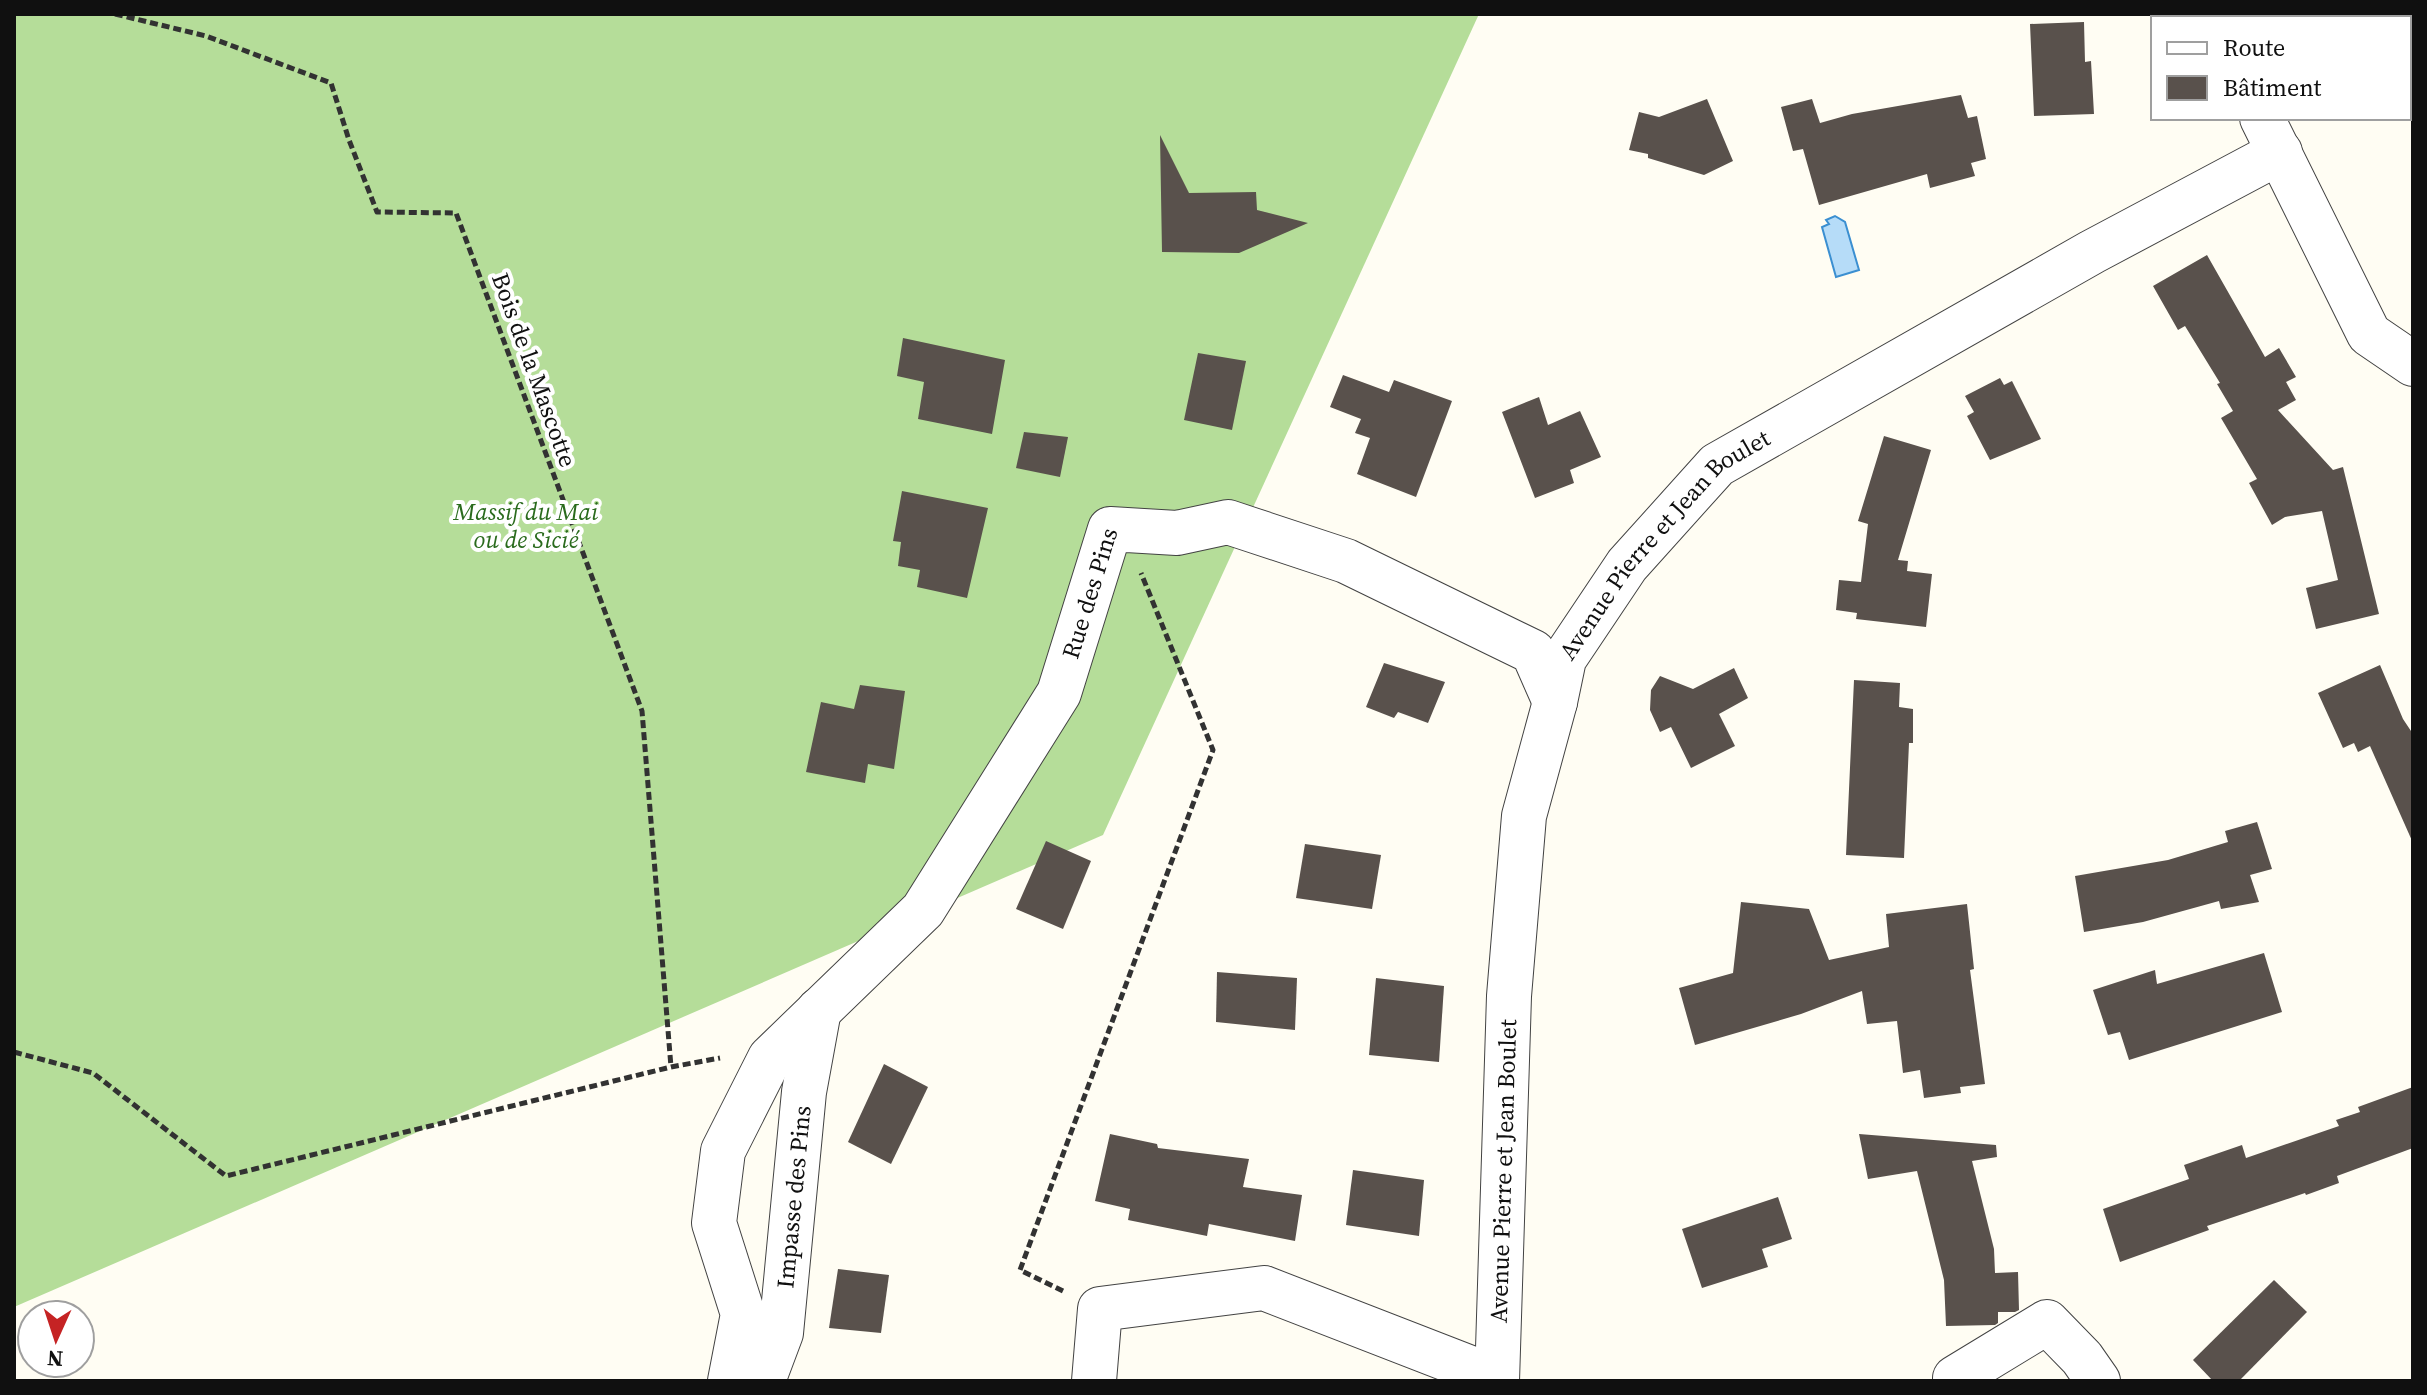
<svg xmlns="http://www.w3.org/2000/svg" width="2427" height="1395" font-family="'Source Serif 4',serif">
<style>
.forest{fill:#b5dd99}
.water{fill:#b6dcf8;stroke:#3b8fd1;stroke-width:2}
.building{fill:#59514c}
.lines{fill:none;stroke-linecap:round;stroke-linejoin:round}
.minor-casing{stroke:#434343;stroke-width:46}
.path{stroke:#323232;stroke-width:5;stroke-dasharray:8 4;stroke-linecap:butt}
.minor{stroke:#fff;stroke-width:44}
.labels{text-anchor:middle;stroke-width:8;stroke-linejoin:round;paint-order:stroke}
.street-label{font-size:24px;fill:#101010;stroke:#fff}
.park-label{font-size:24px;font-style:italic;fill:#2a6b1d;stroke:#fff}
</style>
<rect width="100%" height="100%" fill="#fffdf3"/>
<path class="forest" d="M14 14H1479L1103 835 14 1307Z"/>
<path class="water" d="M1835 216 1845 222 1859 270 1836 277 1822 227 1829 224 1826 220Z"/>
<g class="building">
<path d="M2084 22 2085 62 2091 61 2094 114 2034 116 2030 24Z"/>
<path d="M1961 95 1968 118 1977 116 1986 159 1971 163 1975 176 1930 188 1927 174 1819 205 1803 149 1793 151 1781 107 1812 99 1820 123 1852 114Z"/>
<path d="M1707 99 1733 161 1704 175 1648 158V154L1629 150 1639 112 1659 117Z"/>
<path d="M1160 135 1189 193 1256 192 1257 210 1308 223 1239 253 1162 252Z"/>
<path d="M2207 255 2265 357 2279 348 2296 377 2286 382 2296 400 2278 410 2333 470 2343 467 2379 614 2316 629 2306 588 2338 580 2322 511 2285 517 2272 525 2249 483 2257 479 2221 418 2233 411 2217 384 2220 383 2185 326 2178 330 2153 286Z"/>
<path d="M903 338 1005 360 992 434 918 419 924 382 897 376Z"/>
<path d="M1198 353 1246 361 1232 430 1184 420Z"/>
<path d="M1343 375 1389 392 1394 380 1452 401 1416 497 1357 474 1370 438 1355 433 1361 419 1330 407Z"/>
<path d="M2000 378 2004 385 2012 381 2041 439 1990 460 1967 416 1974 412 1965 396Z"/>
<path d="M1539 397 1548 425 1580 411 1601 457 1570 470 1574 483 1535 498 1502 412Z"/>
<path d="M1024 432 1068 437 1060 477 1016 468Z"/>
<path d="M1884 436 1931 450 1898 560 1908 561 1907 571 1932 574 1926 627 1856 619 1857 613 1836 610 1839 580 1861 582 1868 524 1858 521Z"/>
<path d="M902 491 988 508 967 598 917 587 920 570 898 566 901 542 893 541Z"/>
<path d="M1384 663 1445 682 1428 723 1398 712 1394 718 1366 707Z"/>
<path d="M2380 665 2403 719 2413 734V843L2370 746 2358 752 2354 743 2343 748 2318 693Z"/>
<path d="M1734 668 1748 698 1719 714 1735 746 1691 768 1671 727 1660 732 1650 710 1651 690 1660 676 1693 689Z"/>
<path d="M1854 680 1900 683 1899 707 1913 709V743H1909L1904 858 1846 855Z"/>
<path d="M860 685 905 691 894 769 868 764 865 783 806 772 821 702 854 709Z"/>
<path d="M2257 822 2272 869 2250 875 2259 902 2221 909 2219 901 2143 922 2084 932 2075 876 2168 860 2228 842 2225 831Z"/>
<path d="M1046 841 1091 861 1063 929 1016 909Z"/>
<path d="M1305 844 1381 855 1372 909 1296 898Z"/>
<path d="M1741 902 1809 909 1829 960 1889 947 1886 914 1967 904 1974 969 1970 970 1985 1084 1960 1087 1961 1093 1924 1098 1920 1070 1903 1073 1897 1021 1867 1024 1862 991 1801 1014 1695 1045 1679 988 1733 973Z"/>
<path d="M2264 953 2282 1012 2129 1060 2120 1032 2108 1035 2093 990 2155 970 2157 984Z"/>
<path d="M1217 972 1297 978 1295 1030 1216 1022Z"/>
<path d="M1376 978 1444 986 1439 1062 1369 1055Z"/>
<path d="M884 1064 928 1087 891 1164 848 1142Z"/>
<path d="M2413 1087V1148L2337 1176 2339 1183 2306 1195 2305 1193 2207 1226 2209 1230 2120 1262 2103 1209 2189 1179 2184 1165 2242 1145 2246 1158 2339 1126 2336 1120 2360 1112 2358 1107Z"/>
<path d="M1110 1134 1157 1144 1158 1148 1249 1159 1243 1187 1302 1195 1295 1241 1209 1224 1207 1236 1128 1220 1130 1209 1095 1201Z"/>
<path d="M1859 1134 1996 1145 1997 1157 1972 1161 1994 1249 1995 1273 2018 1272 2019 1310 2015 1312H1998V1323L1995 1325 1946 1326 1944 1280 1917 1171 1868 1179Z"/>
<path d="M1353 1170 1424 1180 1419 1236 1346 1225Z"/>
<path d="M1778 1197 1792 1239 1762 1249 1768 1267 1702 1288 1682 1229Z"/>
<path d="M838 1269 889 1275 881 1333 829 1328Z"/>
<path d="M2274 1280 2307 1312 2239 1381H2213L2193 1360Z"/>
</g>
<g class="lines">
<g class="minor-casing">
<g id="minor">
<path d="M2208 14 2210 18"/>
<path d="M2262 118 2369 334 2413 364"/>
<path d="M1955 1378 2047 1322 2082 1358 2098 1381"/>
<path id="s1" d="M730 1381 743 1314 714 1223 723 1151 770 1058 923 910 1059 693 1110 529 1177 533 1228 522 1346 561 1533 652 1555 702"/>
<path id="s2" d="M763 1381 781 1333 804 1092 819 1010"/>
<path d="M1094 1381 1100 1309 1264 1288 1496 1378"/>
<path id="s3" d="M1497 1381 1509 996 1524 816 1555 702 1564 659 1627 565 1717 465 2092 252 2280 152"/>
</g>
</g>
<g class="path">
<path d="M115 14 206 36 331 83 349 140 377 212 456 213 642 711 671 1067"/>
<path d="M14 1052 93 1073 226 1176 671 1067 720 1058"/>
<path d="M1063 1291 1020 1270 1213 750 1141 573"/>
</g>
<use href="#minor" class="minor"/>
</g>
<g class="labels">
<g class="street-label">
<text transform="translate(534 370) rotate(70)" y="8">Bois de la Mascotte</text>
<text dy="8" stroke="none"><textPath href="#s3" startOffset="882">Avenue Pierre et Jean Boulet</textPath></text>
<text dy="8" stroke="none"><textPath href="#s1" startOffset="914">Rue des Pins</textPath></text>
<text dy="8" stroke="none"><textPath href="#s3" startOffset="210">Avenue Pierre et Jean Boulet</textPath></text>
<text dy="8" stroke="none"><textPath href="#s2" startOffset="188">Impasse des Pins</textPath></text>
</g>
<g class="park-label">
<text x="526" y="520">Massif du Mai<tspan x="526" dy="28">ou de Sicié</tspan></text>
</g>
</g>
<rect width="2427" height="1395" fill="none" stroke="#101010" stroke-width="32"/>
<rect x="2151" y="16" width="260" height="104" fill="#ffffff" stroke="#9f9f9f" stroke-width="2"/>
<rect x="2167" y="42" width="40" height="12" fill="#ffffff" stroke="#9f9f9f" stroke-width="2"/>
<text x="2223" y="56" font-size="24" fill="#101010">Route</text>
<rect x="2167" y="76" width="40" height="24" fill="#59514c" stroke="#9f9f9f" stroke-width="2"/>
<text x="2223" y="96" font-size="24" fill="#101010">Bâtiment</text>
<g transform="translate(56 1339) rotate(183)"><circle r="38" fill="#ffffff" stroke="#9f9f9f" stroke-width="2"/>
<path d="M0-6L14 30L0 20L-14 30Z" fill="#c52324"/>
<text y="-12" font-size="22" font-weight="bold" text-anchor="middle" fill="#101010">N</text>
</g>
</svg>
